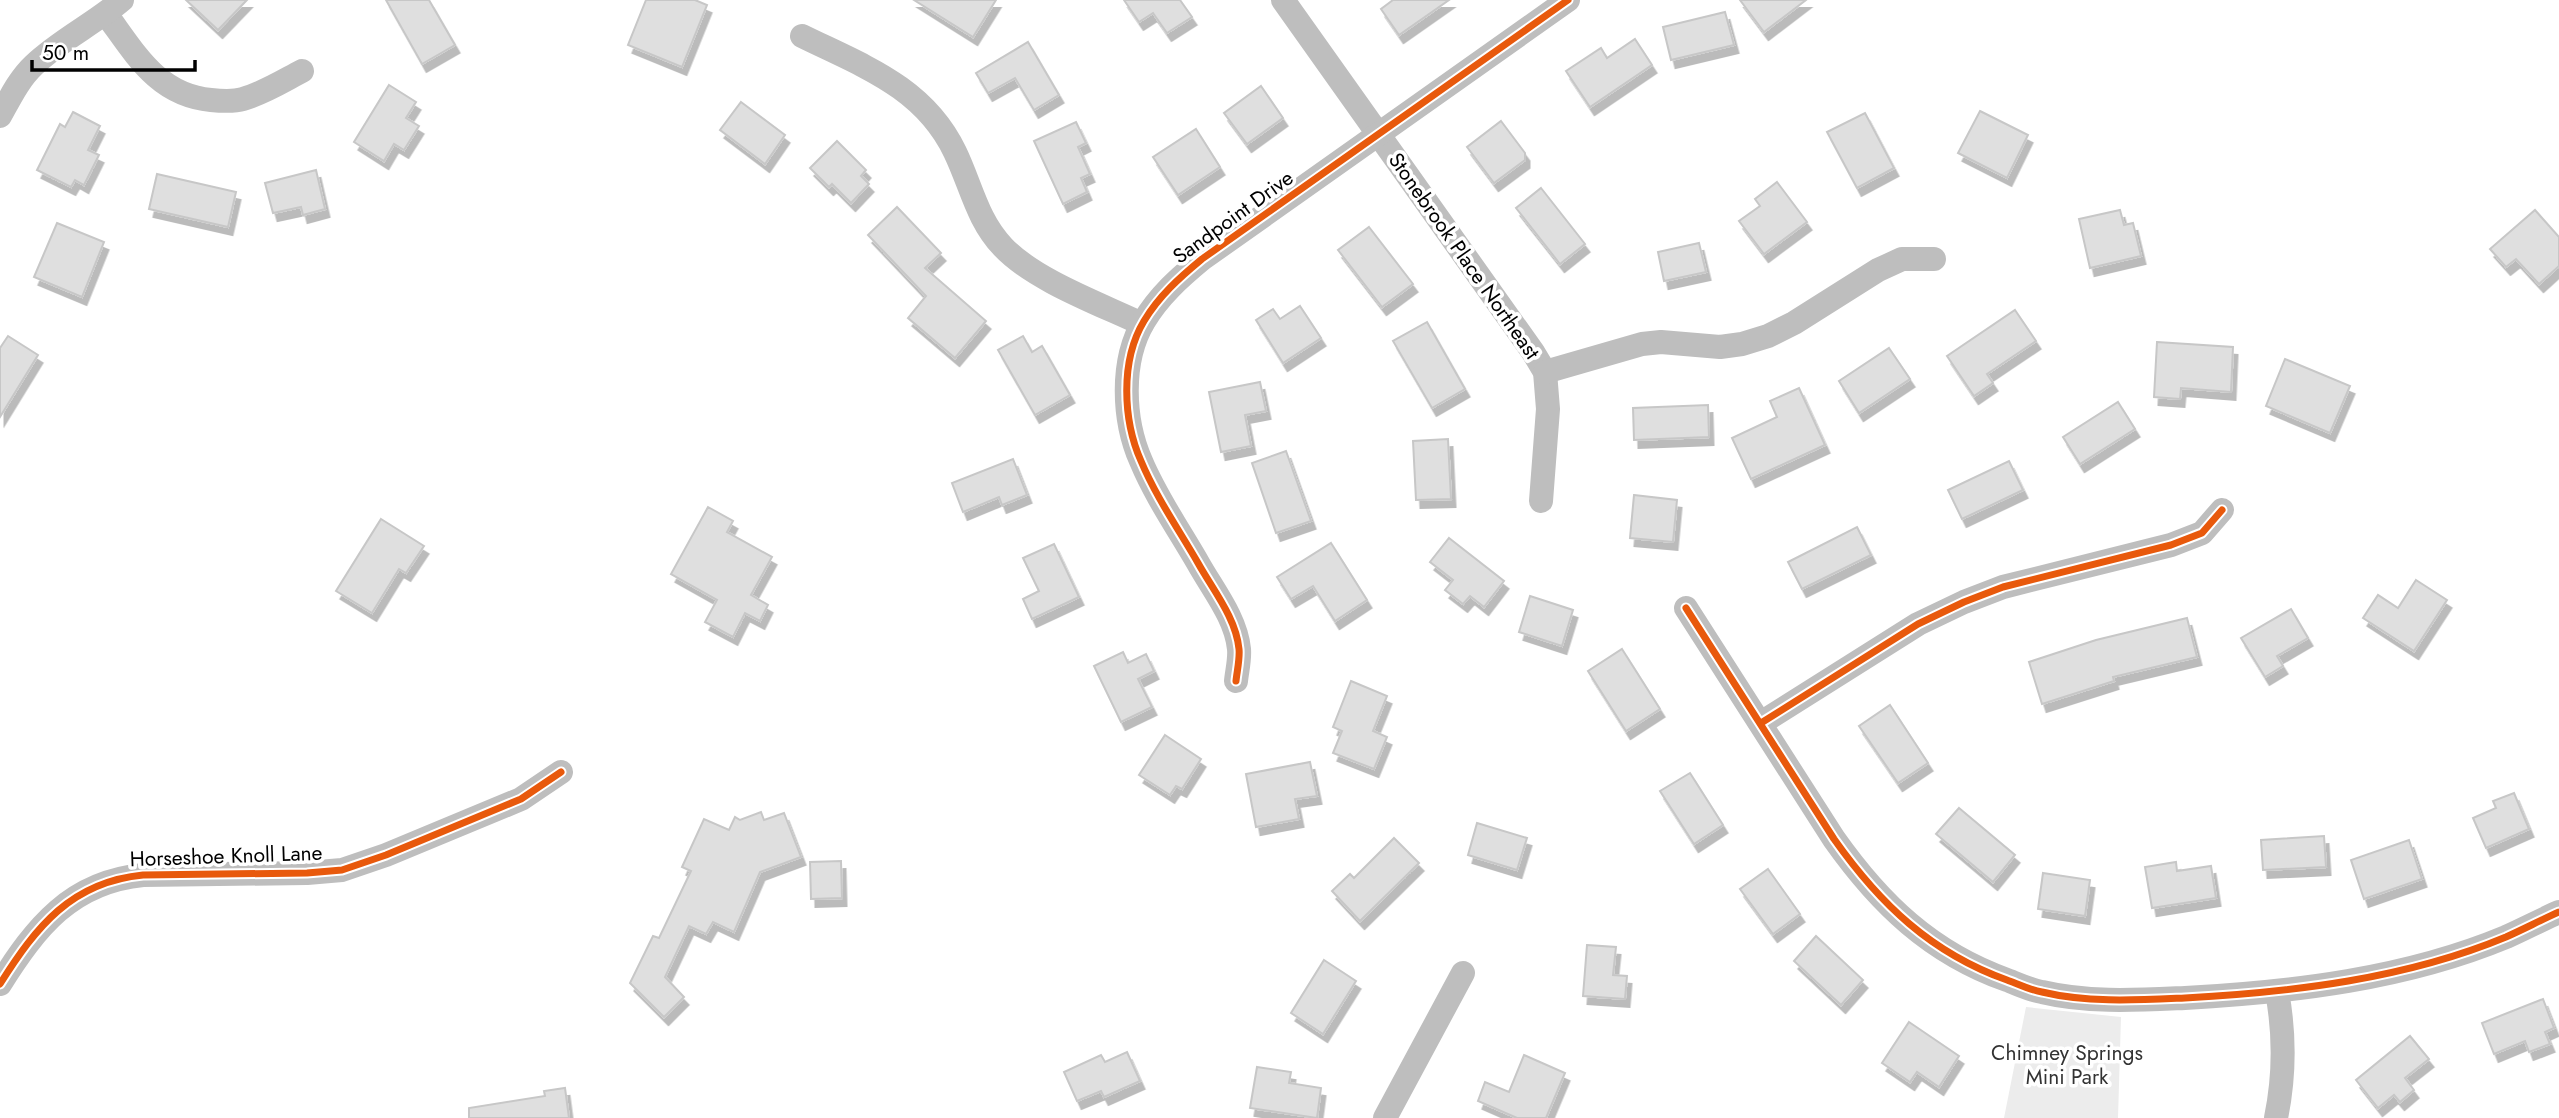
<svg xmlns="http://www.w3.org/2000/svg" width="2559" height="1118" font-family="Jost,sans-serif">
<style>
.green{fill:#ececec}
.building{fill:#dfdfdf;stroke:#c7c7c7;stroke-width:2;filter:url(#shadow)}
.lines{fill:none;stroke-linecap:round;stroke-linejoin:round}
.minor{stroke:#bebebe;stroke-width:24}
.cycleway-casing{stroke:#fff;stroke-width:11}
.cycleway{stroke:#e8590c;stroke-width:7}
.labels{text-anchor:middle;stroke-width:7;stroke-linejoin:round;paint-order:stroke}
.street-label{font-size:21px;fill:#000;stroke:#fff}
.park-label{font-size:21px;fill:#333;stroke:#fff}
</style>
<defs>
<filter id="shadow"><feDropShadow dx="4.5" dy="8" stdDeviation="0" flood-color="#0004"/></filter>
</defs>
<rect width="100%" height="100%" fill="#fff"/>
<path class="green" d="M2026 1007 2121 1017 2118 1118H2004Z"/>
<g class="building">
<path d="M186 0H247L218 30Z"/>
<path d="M386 0H429L455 45 422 64Z"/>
<path d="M646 0H695L707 5 682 67 628 45Z"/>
<path d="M914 0H996L973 37Z"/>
<path d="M1124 0H1180L1192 17 1167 33 1153 13 1139 22Z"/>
<path d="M1393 0H1449L1399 35 1381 9Z"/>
<path d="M1740 0H1806L1764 32Z"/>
<path d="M1725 12 1734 45 1671 60 1663 27Z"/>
<path d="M1635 39 1652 65 1590 107 1566 71 1601 48 1607 58Z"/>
<path d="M1028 42 1059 95 1034 110 1015 78 988 93 976 73Z"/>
<path d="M389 85 416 102 406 118 419 126 404 150 394 144 384 161 354 142Z"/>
<path d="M1261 86 1283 118 1247 144 1224 113Z"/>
<path d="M741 102 785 135 765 164 720 130Z"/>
<path d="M1980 111 2028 135 2007 178 1958 153Z"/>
<path d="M73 112 100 126 88 150 99 155 84 185 75 180 71 187 37 170 60 124 65 127Z"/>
<path d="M1865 113 1894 168 1857 188 1827 132Z"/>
<path d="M1501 121 1525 153V160L1494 183 1467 147Z"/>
<path d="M1076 122 1086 143 1078 147 1090 174 1081 178 1087 192 1063 204 1034 141Z"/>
<path d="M1196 129 1220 167 1178 195 1153 157Z"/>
<path d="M837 141 866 170 861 176 869 184 851 203 832 184 829 187 810 168Z"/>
<path d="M316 170 325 209 303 215 301 207 273 213 265 183Z"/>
<path d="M157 174 236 192 228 227 149 209Z"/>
<path d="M1777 182 1807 222 1764 254 1739 221 1760 206 1755 199Z"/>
<path d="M1541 188 1585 244 1560 264 1516 208Z"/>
<path d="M897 207 941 253 925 268 986 321 955 358 908 318 926 296 868 235Z"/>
<path d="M2120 210 2124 225 2133 223 2141 256 2090 268 2079 219Z"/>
<path d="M2535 210 2559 237V266L2539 284 2516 259 2506 267 2490 249Z"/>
<path d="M57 223 104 242 82 297 34 277Z"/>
<path d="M1369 227 1413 284 1382 307 1338 250Z"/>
<path d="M1699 243 1706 272 1664 281 1658 252Z"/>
<path d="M1300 306 1321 338 1283 363 1256 320 1273 309 1280 319Z"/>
<path d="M2015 310 2036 341 1987 374 1993 383 1974 396 1947 356Z"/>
<path d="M1427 322 1465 389 1432 408 1393 341Z"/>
<path d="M8 336 38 355 0 417V348Z"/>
<path d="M1023 336 1032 352 1042 346 1070 395 1035 415 998 350Z"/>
<path d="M2157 342 2233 347 2231 392 2181 388 2180 399 2154 397Z"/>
<path d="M1889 348 1910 379 1859 413 1839 381Z"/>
<path d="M2285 359 2350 386 2330 433 2266 406Z"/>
<path d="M1260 382 1266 411 1245 415 1251 446 1221 452 1209 392Z"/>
<path d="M1799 388 1825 445 1751 479 1732 438 1777 417 1770 401Z"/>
<path d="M2118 402 2135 429 2080 464 2063 437Z"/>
<path d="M1708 405 1709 437 1634 440 1633 408Z"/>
<path d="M1448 439 1451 499 1416 500 1413 441Z"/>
<path d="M1286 451 1311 521 1276 533 1252 463Z"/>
<path d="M1013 459 1027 495 1002 505 999 497 963 512 952 483Z"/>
<path d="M2009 461 2023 490 1962 519 1948 490Z"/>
<path d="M1634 495 1677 500 1673 542 1630 538Z"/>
<path d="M708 507 733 521 727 532 772 557 751 595 768 605 760 621 745 613 733 637 705 622 717 600 671 574Z"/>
<path d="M381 519 424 546 406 573 399 569 372 613 336 591Z"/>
<path d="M1857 527 1871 555 1802 589 1788 562Z"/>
<path d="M1449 538 1504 581 1484 607 1470 596 1463 604 1445 590 1453 580 1430 562Z"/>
<path d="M1331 543 1367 600 1335 621 1313 586 1291 599 1277 577Z"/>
<path d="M1054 544 1079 597 1032 619 1023 599 1039 591 1023 558Z"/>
<path d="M2416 580 2447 600 2414 651 2363 618 2378 595 2398 608Z"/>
<path d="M1530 596 1573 610 1562 646 1519 632Z"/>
<path d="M2291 609 2308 638 2277 656 2283 666 2265 677 2241 638Z"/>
<path d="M2187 618 2197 657 2113 677 2114 681 2042 704 2029 662 2096 640Z"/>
<path d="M1622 649 1660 709 1626 731 1588 671Z"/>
<path d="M1123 652 1128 663 1146 654 1154 671 1138 679 1152 707 1121 722 1094 666Z"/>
<path d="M1351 681 1387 696 1373 731 1387 737 1374 769 1333 753 1342 731 1333 727Z"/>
<path d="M1890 705 1928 763 1898 783 1859 726Z"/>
<path d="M1165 735 1201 759 1182 789 1176 786 1170 795 1139 775Z"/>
<path d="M1310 762 1317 796 1295 799 1299 819 1256 827 1246 774Z"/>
<path d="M1690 773 1723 825 1694 844 1660 791Z"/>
<path d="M2514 793 2529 829 2486 848 2473 818 2496 808 2493 801Z"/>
<path d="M1959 808 2015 855 1993 882 1936 834Z"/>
<path d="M761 812 764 820 784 813 801 857 760 872 734 932 713 922 706 934 689 926 665 977 684 997 664 1017 630 983 653 936 659 938 691 871 682 867 704 819 729 830 735 817 740 820Z"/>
<path d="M1477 823 1527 838 1517 870 1468 855Z"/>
<path d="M2324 836 2326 867 2263 870 2261 840Z"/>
<path d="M1394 838 1419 863 1360 921 1332 891 1350 874 1354 878Z"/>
<path d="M2409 840 2422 879 2364 899 2351 860Z"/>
<path d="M841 861 842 898 811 899 810 862Z"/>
<path d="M2176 862 2177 871 2211 866 2216 898 2152 908 2145 867Z"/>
<path d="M1768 869 1800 914 1773 934 1740 889Z"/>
<path d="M2043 873 2090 880 2085 916 2038 909Z"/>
<path d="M1816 936 1863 980 1841 1005 1794 961Z"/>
<path d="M1587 945 1616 947 1613 975 1627 976 1625 999 1583 996Z"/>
<path d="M1324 960 1356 981 1323 1034 1291 1013Z"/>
<path d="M2543 999 2554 1028 2545 1032 2550 1044 2529 1052 2525 1041 2494 1054 2482 1023Z"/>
<path d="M1909 1022 1959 1056 1939 1087 1917 1072 1910 1082 1882 1063Z"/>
<path d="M2410 1036 2429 1059 2405 1078 2414 1090 2400 1102 2394 1095 2378 1108 2356 1080Z"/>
<path d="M1127 1052 1140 1081 1104 1097 1101 1091 1077 1101 1064 1072 1101 1055 1105 1062Z"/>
<path d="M1524 1055 1565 1073 1546 1118H1517L1478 1101 1485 1082 1509 1092Z"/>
<path d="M1257 1067 1291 1072 1289 1083 1321 1088 1317 1118 1250 1108Z"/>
<path d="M565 1088 569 1118H469V1108L545 1096 544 1091Z"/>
</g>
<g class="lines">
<g class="minor">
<path d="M1283 0 1533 352 1545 372 1548 409 1541 501"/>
<path d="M106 14C135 53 157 95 211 100 221 101 233 102 243 99 264 93 283 81 302 71"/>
<path d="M802 36C863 66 924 87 955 152 971 185 977 220 1003 247 1034 280 1100 304 1142 324"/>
<path d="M0 116C10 98 19 79 34 65 60 40 94 24 122 0"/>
<path d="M1545 372 1642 344 1661 342 1720 347 1742 344 1768 336 1794 323 1878 270 1902 259H1934"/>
<path d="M1686 608 1834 839C1880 904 1931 953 2007 980 2018 984 2030 990 2042 992 2088 1003 2138 1000 2185 998 2293 992 2405 979 2506 937 2524 929 2541 920 2559 912"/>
<path d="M1236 681C1237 671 1240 659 1239 649 1236 618 1213 590 1198 563 1179 530 1156 497 1141 461 1123 420 1120 361 1144 321 1159 296 1179 278 1202 259L1568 0"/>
<path d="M1761 723 1918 624 1964 602 2003 587 2171 545 2202 533 2222 510"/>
<path d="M0 984C36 927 71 882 143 875L307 873 342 870 386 855 521 799 561 772"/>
<path d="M1385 1118 1463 973"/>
<path d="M2276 1118C2285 1074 2285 1035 2277 992"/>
</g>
<g class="cycleway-casing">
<g id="cycleway">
<path d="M1686 608 1834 839C1880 904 1931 953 2007 980 2018 984 2030 990 2042 992 2088 1003 2138 1000 2185 998 2293 992 2405 979 2506 937 2524 929 2541 920 2559 912"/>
<path d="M1236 681C1237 671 1240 659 1239 649 1236 618 1213 590 1198 563 1179 530 1156 497 1141 461 1123 420 1120 361 1144 321 1159 296 1179 278 1202 259L1568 0"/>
<path d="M1761 723 1918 624 1964 602 2003 587 2171 545 2202 533 2222 510"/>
<path d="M0 984C36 927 71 882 143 875L307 873 342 870 386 855 521 799 561 772"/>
</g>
</g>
<use href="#cycleway" class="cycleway"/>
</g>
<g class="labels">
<g class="street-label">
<text transform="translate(1233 217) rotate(-36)" y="7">Sandpoint Drive</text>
<text transform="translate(1464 256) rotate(55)" y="7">Stonebrook Place Northeast</text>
<text transform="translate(226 856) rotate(-2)" y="7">Horseshoe Knoll Lane</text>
</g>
<g class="park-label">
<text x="2067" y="1060">Chimney Springs<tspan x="2067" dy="24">Mini Park</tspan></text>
</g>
</g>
<path d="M32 60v10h163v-10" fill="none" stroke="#000000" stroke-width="3.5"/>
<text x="42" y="60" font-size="21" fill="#000000" stroke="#ffffff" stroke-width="5" paint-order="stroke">50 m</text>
</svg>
